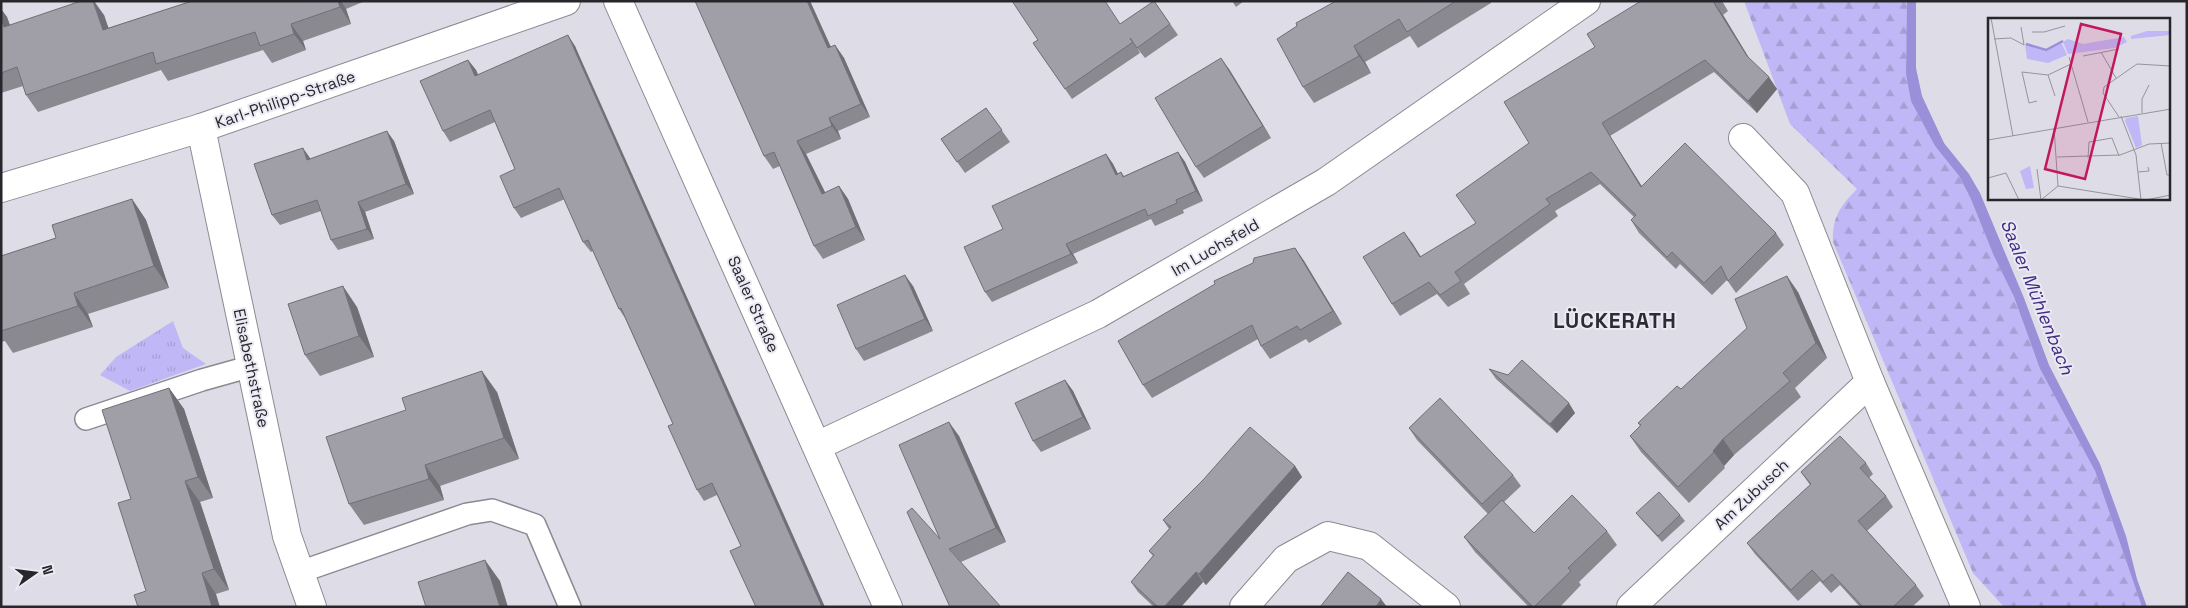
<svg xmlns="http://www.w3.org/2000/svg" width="2188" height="608" font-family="'Space Grotesk',sans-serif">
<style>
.forest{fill:url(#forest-firs)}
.park{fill:url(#park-tufts)}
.water{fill:#9a8fd9}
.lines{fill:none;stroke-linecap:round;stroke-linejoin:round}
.service-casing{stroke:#8b8a93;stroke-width:24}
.minor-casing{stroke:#8b8a93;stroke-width:30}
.tertiary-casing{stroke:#8b8a93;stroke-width:30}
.service{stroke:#fff;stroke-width:21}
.minor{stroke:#fff;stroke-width:28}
.tertiary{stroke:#fff;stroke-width:28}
.wall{fill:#8a8990}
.shaded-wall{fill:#706f76}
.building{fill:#a09fa8;stroke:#706f76}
.labels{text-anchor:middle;stroke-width:4;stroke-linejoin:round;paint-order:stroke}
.street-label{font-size:16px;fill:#27272b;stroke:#ebeaf4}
.water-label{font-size:18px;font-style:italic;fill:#422b82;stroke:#ebeaf4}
.district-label{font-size:21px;font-weight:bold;letter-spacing:1px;fill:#2d2c34;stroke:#ebeaf4}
.inset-river{fill:none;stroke:#9a8fd9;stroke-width:2.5}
.inset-road{fill:none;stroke:#95949c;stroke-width:1}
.view{fill:#c2185b;fill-opacity:0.15;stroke:#c2185b;stroke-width:2.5}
.inset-edge{fill:none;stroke:#27272b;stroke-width:2.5}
</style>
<defs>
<pattern id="forest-firs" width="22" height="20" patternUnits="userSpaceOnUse" patternTransform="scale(1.25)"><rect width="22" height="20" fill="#c0b8f6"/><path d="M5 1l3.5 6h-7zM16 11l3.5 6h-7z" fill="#a59ed3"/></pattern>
<pattern id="park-tufts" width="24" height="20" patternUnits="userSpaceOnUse" patternTransform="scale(1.25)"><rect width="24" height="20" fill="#c0b8f6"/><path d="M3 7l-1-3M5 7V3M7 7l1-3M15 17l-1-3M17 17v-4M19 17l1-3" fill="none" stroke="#a59ed3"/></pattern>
</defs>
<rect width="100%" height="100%" fill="#dedde7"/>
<path class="forest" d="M1744 1H1908L1906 74 1935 146 1959 176 1970 197 1993 254 2014 297 2040 369 2095 471 2142 607H2004L1973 573 1833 242C1832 218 1840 206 1857 189L1790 124Z"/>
<path class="park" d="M173 321 183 348 206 364 130 391 100 375 116 357Z"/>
<path class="water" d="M1916 1V68L1922 96 1944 143 1969 174 1980 193 2024 298 2049 365 2100 464 2126 536 2137 579 2147 607H2142L2095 471 2040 369 2014 297 1993 254 1970 197 1959 176 1935 146 1911 101 1906 74 1907 2Z"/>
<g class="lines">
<g class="service-casing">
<g id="service">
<path d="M86 419 202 380 252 366"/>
<path d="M300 572 467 514 492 510 535 525 570 607"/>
</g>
</g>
<g class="minor-casing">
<g id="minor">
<path d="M201 128 287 536 312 607"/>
<path d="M1743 138 1795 193 1870 382 1966 607"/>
<path d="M1 188 201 128 566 1"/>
<path d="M817 446 1098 314 1326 182 1586 1"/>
<path d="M1244 607 1286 559 1328 536 1369 546 1446 607"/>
<path d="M1631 607 1870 382"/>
</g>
</g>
<g class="tertiary-casing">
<path id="tertiary" d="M618 1 888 607"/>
</g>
<use href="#service" class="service"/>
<use href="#minor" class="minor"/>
<use href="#tertiary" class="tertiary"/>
</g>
<g class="wall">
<path d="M192 1H365L346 9 351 24 303 41 306 50 272 63 263 50 168 81 161 70 38 112 26 95 23 86 1 93V9L7 17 10 25 104 15 108 28Z"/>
<path d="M810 1 831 47 835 45 844 58 870 117 838 131 841 139 806 154 825 193 839 186 848 199 865 240 823 259 814 246 780 166 773 169 764 156Z"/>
<path d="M1154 1 1178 35 1145 58 1137 48 1140 53 1072 99 1033 43 1038 40 1121 24Z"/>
<path d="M1232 1H1244L1236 7Z"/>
<path d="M1336 1H1491V3L1418 48 1410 36 1365 62 1371 73 1314 103 1303 87Z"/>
<path d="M1641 1H1722L1728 11 1723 15 1749 58 1777 89 1757 113 1714 72 1610 136 1642 187 1776 233 1784 245 1736 293 1727 280 1712 295 1680 264 1676 269 1639 233 1631 220 1634 217 1600 184 1555 211 1558 216 1464 284 1470 294 1448 307 1437 294 1400 316 1392 304 1404 232 1421 257 1476 223 1529 143 1595 47Z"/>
<path d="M575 46 741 546 717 495 704 501 697 490 673 424 625 318 619 309 593 251 591 252 583 242 565 199 521 218 514 208 515 169 495 122 450 142 443 131 468 60 476 70 478 75Z"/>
<path d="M1229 69 1271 138 1204 178 1196 167Z"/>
<path d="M986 108 1010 142 965 173 941 139Z"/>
<path d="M394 141 414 194 365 212 374 239 338 250 331 240 321 211 280 225 272 215 310 158V159Z"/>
<path d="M1178 152 1185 162 1203 201 1183 210 1184 213 1155 226 1151 219 1073 254 1078 263 992 302 985 292 1003 229 1106 154 1113 164 1118 174 1121 172 1124 176Z"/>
<path d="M132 199 146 220 169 288 88 314 93 327 13 353 5 341 1 342V256L56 238Z"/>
<path d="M1295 248 1304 261 1342 324 1309 343 1306 339 1270 359 1261 346 1258 339 1152 398 1143 385Z"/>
<path d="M913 286 933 331 864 361 856 349Z"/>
<path d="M1798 292 1827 358 1795 388 1801 397 1734 455 1724 466 1725 468 1689 503 1641 452 1630 436 1640 426 1638 423 1681 389Z"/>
<path d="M357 307 374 357 320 376 305 355Z"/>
<path d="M1489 369 1575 413 1557 433 1496 379Z"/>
<path d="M1065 380 1073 391 1091 429 1041 452 1033 441Z"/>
<path d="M169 388 184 409 213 498 200 502 229 590 216 594 146 591Z"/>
<path d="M497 392 519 459 440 486 444 500 364 525 349 504Z"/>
<path d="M1409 428 1513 475 1521 486 1504 502 1534 533 1607 531 1617 545 1579 582 1581 585 1560 607H1529L1475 552 1464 537 1488 514 1417 440Z"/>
<path d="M959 436 1006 542 961 562 940 539Z"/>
<path d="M1866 463 1873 474 1869 478 1886 496 1893 507 1867 531 1916 585 1924 596 1912 607H1860L1840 585 1831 593 1820 581 1798 601 1755 554 1747 543 1810 485 1801 472Z"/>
<path d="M1295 466 1302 477 1206 585 1203 582 1181 607H1154L1138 592 1131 582 1153 556 1149 551 1169 529 1163 520Z"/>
<path d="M1636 513 1680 515 1685 521 1662 542 1641 519Z"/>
</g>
<g class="shaded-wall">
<path d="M93 1H94L104 15 115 47 103 30Z"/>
<path d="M338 1H341L346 9 351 24 340 7Z"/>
<path d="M807 1H810L837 61 828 48Z"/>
<path d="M1714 3 1723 15 1755 68 1747 56Z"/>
<path d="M1 9 7 17 16 44 4 27 1 19Z"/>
<path d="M291 24 303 41 306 50 294 34Z"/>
<path d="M568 35 575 46 825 607H822Z"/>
<path d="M835 45 844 58 870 117 861 104Z"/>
<path d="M1354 46 1365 62 1371 73 1359 56Z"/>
<path d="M1221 58 1229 69 1271 138 1263 126Z"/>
<path d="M468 60 476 70 483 86 475 76Z"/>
<path d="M1769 77 1777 89 1757 113 1748 101Z"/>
<path d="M829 118 838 131 841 139 832 126Z"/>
<path d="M1602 123 1610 136 1650 199 1641 187Z"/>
<path d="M387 131 394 141 414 194 406 184Z"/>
<path d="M797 141 806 154 832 206 822 194Z"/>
<path d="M303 148 310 158 314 170 307 160Z"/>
<path d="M1178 152 1185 162 1203 201 1196 191Z"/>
<path d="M1106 154 1113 164 1123 184 1116 175Z"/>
<path d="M839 186 848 199 865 240 856 227Z"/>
<path d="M132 199 146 220 169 288 154 266Z"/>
<path d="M358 202 365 212 374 239 367 229Z"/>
<path d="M1404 232 1413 244 1429 270 1420 257Z"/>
<path d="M1066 244 1073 254 1078 263 1071 254Z"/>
<path d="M1295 248 1304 261 1342 324 1333 311Z"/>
<path d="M905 275 913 286 933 331 925 319Z"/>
<path d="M1787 276 1798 292 1827 358 1816 343Z"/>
<path d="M343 286 357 307 374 357 359 336Z"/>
<path d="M74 293 88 314 93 327 78 306Z"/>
<path d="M482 371 497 392 519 459 504 438Z"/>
<path d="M1065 380 1073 391 1091 429 1083 417Z"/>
<path d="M169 388 184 409 213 498 198 477Z"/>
<path d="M1569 403 1575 413 1557 433 1550 424Z"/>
<path d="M949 422 959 436 1006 542 996 528Z"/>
<path d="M1723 439 1734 455 1724 466 1713 451Z"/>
<path d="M425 465 440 486 444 500 429 479Z"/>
<path d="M1295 466 1302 477 1206 585 1199 574Z"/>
<path d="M185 481 200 502 229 590 214 569Z"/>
<path d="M485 560 500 581 508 607H500Z"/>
<path d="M1196 572 1203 582 1181 607H1164Z"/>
<path d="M202 573 216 594 220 607H212Z"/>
<path d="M1381 599 1387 607H1376Z"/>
</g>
<g class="building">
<path d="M81 1H93L103 30 192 1H338L340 7 291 24 294 34 260 46 255 32 156 64 153 52 26 95 17 67 1 73V19L4 27Z"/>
<path d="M695 1H807L828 48 835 45 861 104 829 118 832 126 797 141 822 194 839 186 856 227 814 246 774 152 764 156Z"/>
<path d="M1012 1H1105L1120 24 1154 1 1170 24 1137 48 1130 38 1133 42 1065 89 1033 43 1038 40Z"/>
<path d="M1336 1H1456L1407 32 1399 19 1354 46 1359 56 1303 87 1277 39 1297 26 1296 23Z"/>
<path d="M1641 1H1716L1714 3 1747 56 1769 77 1748 101 1705 60 1602 123 1641 187 1685 143 1776 233 1728 281 1721 266 1704 283 1672 252 1667 257 1631 220 1636 215 1591 172 1546 199 1550 204 1455 272 1461 281 1440 295 1429 282 1392 304 1363 257 1404 232 1420 257 1476 223 1456 195 1529 143 1504 102 1595 47 1587 34Z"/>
<path d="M568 35 822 607H756L730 551 741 546 712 483 697 490 668 426 673 424 621 308 619 309 588 240 583 242 559 188 514 208 500 176 515 169 490 110 443 131 420 81 468 60 475 76Z"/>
<path d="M1221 58 1263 126 1196 167 1155 98Z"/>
<path d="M986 108 1002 130 957 162 941 139Z"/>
<path d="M387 131 406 184 358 202 367 229 331 240 317 200 272 215 254 164 303 148 307 160Z"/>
<path d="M1178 152 1196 191 1176 200 1177 203 1148 216 1145 209 1066 244 1071 254 985 292 964 247 1003 229 992 206 1106 154 1116 175 1121 172 1123 177Z"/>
<path d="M132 199 154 266 74 293 78 306 1 331V256L56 238 52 225Z"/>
<path d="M1295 248 1333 311 1300 330 1297 326 1261 346 1252 325 1143 385 1118 341 1215 284 1214 281 1253 263 1254 258Z"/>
<path d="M905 275 925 319 856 349 837 305Z"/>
<path d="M1787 276 1816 343 1783 373 1790 381 1723 439 1713 451 1714 452 1678 487 1630 436 1641 425 1638 423 1677 386 1681 389 1747 328 1735 299Z"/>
<path d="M343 286 359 336 305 355 288 304Z"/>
<path d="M1522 360 1569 403 1550 424 1489 369 1508 375Z"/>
<path d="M482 371 504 438 425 465 429 479 349 504 326 437 406 410 402 398Z"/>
<path d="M1065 380 1083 417 1033 441 1015 403Z"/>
<path d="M169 388 198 477 185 481 214 569 202 573 212 607H138L134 595 146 591 118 503 131 499 102 410Z"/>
<path d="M1440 398 1513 475 1482 504 1409 428Z"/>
<path d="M949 422 996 528 949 549 1001 607H950L907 512 912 508 940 539 899 445Z"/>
<path d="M1250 427 1295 466 1199 574 1196 572 1164 607H1158L1131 582 1154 555 1149 551 1171 527 1163 520 1203 480Z"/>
<path d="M1840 436 1866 463 1860 468 1886 496 1858 521 1916 585 1893 607H1863L1832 574 1823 582 1812 570 1791 590 1747 543 1811 484 1801 472Z"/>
<path d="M1659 492 1680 515 1658 536 1636 513Z"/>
<path d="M1572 495 1607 531 1568 568 1571 571 1534 607H1533L1464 537 1502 500 1534 533Z"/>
<path d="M485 560 500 607H426L418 582Z"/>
<path d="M1348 572 1381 599 1376 607H1320Z"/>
</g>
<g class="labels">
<g class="street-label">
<text transform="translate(285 99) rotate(-19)" y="6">Karl-Philipp-Straße</text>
<text transform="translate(1215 247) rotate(-30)" y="6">Im Luchsfeld</text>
<text transform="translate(754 304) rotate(66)" y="6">Saaler Straße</text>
<text transform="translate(252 368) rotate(78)" y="6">Elisabethstraße</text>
<text transform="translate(1751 494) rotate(-43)" y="6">Am Zubusch</text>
</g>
<g class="water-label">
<text transform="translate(2037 297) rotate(68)" y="6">Saaler Mühlenbach</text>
</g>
<g class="district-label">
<text x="1615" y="328">LÜCKERATH</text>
</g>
</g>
<g transform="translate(1988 18)">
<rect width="182" height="182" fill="#dedde7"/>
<path d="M159 13H182V17L143 21V18Z" fill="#c0b8f6"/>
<path d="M136 19 139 24 127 30 80 36 75 24 80 21 95 26ZM73 24 79 37 60 45 39 41 37 26 57 33ZM42 148 46 170 38 171 32 153Z" fill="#c0b8f6"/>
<path d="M150 98 154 127 148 130 137 103 138 100Z" fill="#c0b8f6"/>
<path class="inset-river" d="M38 26 58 32 75 23"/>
<path class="inset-road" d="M3 0 25 118M44 14H56L77 8M6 21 23 20 36 27 33 9M113 34 128 60M95 38 131 31M81 39 100 104M60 57 67 78M49 83 41 85 34 54 60 57 83 46M154 95V81L161 67M133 98 148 137 153 182M131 99 115 75 116 69 149 46 183 48M66 110 70 168M0 122 183 91M173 125 179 157H183M69 139 132 137 161 126 183 125M100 140 101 124 124 120 131 138M49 151 53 182 70 168M150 154 161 153 160 149M0 160 18 155 31 182M70 168 157 182 183 177"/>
<path class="view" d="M93 6 133 16 97 161 57 151Z"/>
<rect width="182" height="182" class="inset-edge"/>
</g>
<rect width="2188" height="608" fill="none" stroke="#27272b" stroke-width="5"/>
<g transform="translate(35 573) rotate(76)" stroke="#ebeaf4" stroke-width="4" paint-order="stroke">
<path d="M0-4L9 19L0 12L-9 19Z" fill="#27272b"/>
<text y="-8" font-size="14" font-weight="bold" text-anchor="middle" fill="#27272b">N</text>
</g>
</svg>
